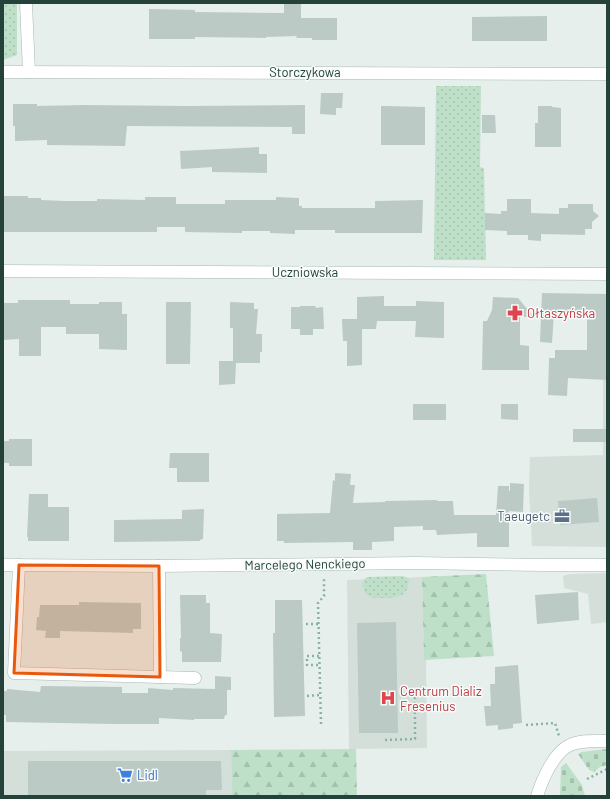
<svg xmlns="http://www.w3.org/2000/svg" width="610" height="799" font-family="Barlow,sans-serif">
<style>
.built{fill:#d4dfda}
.grass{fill:url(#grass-dots)}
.forest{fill:url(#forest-firs)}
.cemetery{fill:url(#cemetery-stones)}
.building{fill:#bbcac4}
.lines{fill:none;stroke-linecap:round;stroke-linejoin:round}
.minor-casing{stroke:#a8b8b2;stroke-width:13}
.path{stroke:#86b3a5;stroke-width:2.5;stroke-dasharray:2 3;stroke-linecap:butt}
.minor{stroke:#fff;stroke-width:12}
.marked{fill:#e8590c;fill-opacity:0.2;stroke:#e8590c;stroke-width:3;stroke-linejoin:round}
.labels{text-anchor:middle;stroke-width:3;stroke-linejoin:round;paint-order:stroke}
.street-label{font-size:13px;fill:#24423a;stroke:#f7fbf9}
.health-label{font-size:13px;fill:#be3a42;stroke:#f7fbf9;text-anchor:start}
.service-label{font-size:13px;fill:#4e5e75;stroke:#f7fbf9;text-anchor:end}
.shop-label{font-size:13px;fill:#366cbe;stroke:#f7fbf9;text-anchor:start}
</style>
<defs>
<pattern id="grass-dots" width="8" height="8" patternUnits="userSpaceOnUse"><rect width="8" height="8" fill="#bfe0c8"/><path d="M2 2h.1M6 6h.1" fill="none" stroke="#a4c1ad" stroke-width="1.8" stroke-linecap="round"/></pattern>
<pattern id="forest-firs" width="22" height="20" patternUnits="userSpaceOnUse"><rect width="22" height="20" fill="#bfe0c8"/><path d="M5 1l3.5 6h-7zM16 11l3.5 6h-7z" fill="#a4c1ad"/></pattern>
<pattern id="cemetery-stones" width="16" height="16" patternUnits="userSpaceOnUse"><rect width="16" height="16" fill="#bfe0c8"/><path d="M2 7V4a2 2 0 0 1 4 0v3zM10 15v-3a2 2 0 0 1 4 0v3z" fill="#a4c1ad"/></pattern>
</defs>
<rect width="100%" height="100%" fill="#e6efeb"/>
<g class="built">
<path d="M603 342H607V547L532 546 529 490 530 457 603 455Z"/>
<path d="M607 573V622L591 624 588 594 564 588 563 576 570 574Z"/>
<path d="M422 577 424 659H426L427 748 349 749 347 580Z"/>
<path d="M231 750 232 796H3V751Z"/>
</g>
<g class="grass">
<path d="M3 3H17V55L3 60Z"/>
<path d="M436 86H481L480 167 484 168 486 260H434Z"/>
<path d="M402 576 406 577 409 579C409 595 399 598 386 598 376 598 372 599 365 593 362 586 361 581 367 577Z"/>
</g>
<g class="forest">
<path d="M486 574 494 656 424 660 422 577Z"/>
<path d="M356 749 357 796H232L231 750Z"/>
</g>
<g class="cemetery">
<path d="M607 749V765L600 767 594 772 589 770 578 754 581 752Z"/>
<path d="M566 763 582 785 585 796H560L561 767Z"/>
</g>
<g class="building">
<path d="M284 3H301V18H337V40H312V38H296L297 36 266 37V38L195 37V39H149V9L195 10V12L284 13Z"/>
<path d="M547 16V41H472V17Z"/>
<path d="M321 93H343L342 108H336V115L320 114Z"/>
<path d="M13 104H37V106L84 105 186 106 305 105V134H292V127L127 126 125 146 47 145V140L15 141V126H13Z"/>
<path d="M381 106H385L425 107V145H381Z"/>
<path d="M538 106H552V107L561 108V147H535V123H538Z"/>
<path d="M482 115H495L496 133H482Z"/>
<path d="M259 147V154H267V173L212 172V167L181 169 180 151Z"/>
<path d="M3 196H28V198H41V200L64 201H97V199L145 200V197H176V204H225V200H276V197L299 198V206H302V208H375V201L423 200 422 233H335V230H295V234L270 233V231H242V233L185 232V227H157V232H3Z"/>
<path d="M507 199H531V213L559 214V208H568V204H593V211L599 216 592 222V229H585V235L541 234V241L528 240V235H507V231L485 230V213L501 214V211H507Z"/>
<path d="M542 293 607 294V380L568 378 567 396 548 395 549 358H555V350H587V313H554L552 343 540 342Z"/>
<path d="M384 296V306H416V301L444 302V338L415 337 416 321H377L376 329H362V365L347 366V341H343L342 319H357V297Z"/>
<path d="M493 297 518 298 534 317H520V345L529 346V370H482L483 321H487L492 310Z"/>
<path d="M18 300H70V304H99V302H122V314H127V350L99 349V334H66V327H41V356H19V339L3 340V303H18Z"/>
<path d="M166 302H191L190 364H166Z"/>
<path d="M230 302 254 303V309H258L256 334H262V352H260V363H236L235 384 219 385V361H233V328H230Z"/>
<path d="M300 306H316L315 308 323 307 324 329H313V335H300V329H291V307H300Z"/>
<rect x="413" y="404" width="33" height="16"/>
<path d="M501 404H518V420L501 419Z"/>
<rect x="573" y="429" width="34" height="13"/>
<path d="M9 439H32V466H9V463H3V441H9Z"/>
<path d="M170 453H209V482H177V468H169Z"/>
<path d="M335 473 351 474 350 485H355L353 503 385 502V501L437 500V501H453L454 515H496L498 486H509V491H510V483L524 484 523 512 509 511V547H477V533L437 535 436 530H423V526L394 527V541L372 542V550H353V542L284 543V541H277V514L330 513 333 480 335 481Z"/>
<path d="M29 494H48V507H69V541H28V537H27Z"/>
<path d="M597 498 599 522 560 525 558 501Z"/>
<path d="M204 509 203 539 200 540V541L114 542V520L182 519V510Z"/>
<path d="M578 592 579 620 537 624 535 595Z"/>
<path d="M180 595H206V603H210V633L222 634 221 662H182V652L180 651V638H181Z"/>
<path d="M275 600H302L305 716 274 717 273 633H275Z"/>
<path d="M79 602 141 603V629H133V633L60 631V638H45L46 631 36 630 37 617H39L40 605H79Z"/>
<path d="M396 622 398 733H359L357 623Z"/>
<path d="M518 665 522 723 513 724V728L498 730V725L486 726 484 706H491L490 684H495V667Z"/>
<path d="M215 676 231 677V690H227V715H225L224 719H194V720L159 718V724H114L6 722V715H3V691H7V689L40 692 41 686 122 687V693H148V688L173 690V688L215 689Z"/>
<path d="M28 761H221L222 790H206V796H28Z"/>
</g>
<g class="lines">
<g class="minor-casing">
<g id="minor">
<path d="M26 3 29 72"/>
<path d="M3 72 607 74"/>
<path d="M3 271 607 274"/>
<path d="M3 565 159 566 414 563 543 565H607"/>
<path d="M19 565 14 673 160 677 159 566"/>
<path d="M160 677 195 678"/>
<path d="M537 796C542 780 554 752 570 745 581 740 595 741 607 741"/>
</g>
</g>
<g class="path">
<path d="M306 624H318"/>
<path d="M319 656H307V665H319"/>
<path d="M307 696 320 695"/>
<path d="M321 724 318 603 324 596V579"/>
<path d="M526 725 555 723 559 736"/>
<path d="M385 740 415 739V689"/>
<path d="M587 779 607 769"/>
</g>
<use href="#minor" class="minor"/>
</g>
<path class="marked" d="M19 565 159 566 160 677 14 673Z"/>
<defs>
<g id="pharmacy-bare" transform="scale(1.2)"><path d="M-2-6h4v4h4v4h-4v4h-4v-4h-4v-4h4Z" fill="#e0444e" stroke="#f7fbf9" stroke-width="2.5" paint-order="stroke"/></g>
<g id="office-bare" transform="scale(1.2)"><path d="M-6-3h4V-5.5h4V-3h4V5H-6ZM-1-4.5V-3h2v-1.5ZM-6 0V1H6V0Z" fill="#5c6f8a" stroke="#f7fbf9" stroke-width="2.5" paint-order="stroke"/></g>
<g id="hospital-bare" transform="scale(1.2)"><path d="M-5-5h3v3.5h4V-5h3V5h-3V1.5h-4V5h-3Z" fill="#e0444e" stroke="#f7fbf9" stroke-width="2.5" paint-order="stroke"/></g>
<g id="supermarket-bare" transform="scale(1.2)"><path d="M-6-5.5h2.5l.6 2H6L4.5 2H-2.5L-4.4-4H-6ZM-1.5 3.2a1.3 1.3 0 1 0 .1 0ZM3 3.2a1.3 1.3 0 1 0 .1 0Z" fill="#3f7fe0" stroke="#f7fbf9" stroke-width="2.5" paint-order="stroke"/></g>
</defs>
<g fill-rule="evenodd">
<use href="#pharmacy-bare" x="515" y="313"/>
<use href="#office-bare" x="562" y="516"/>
<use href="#hospital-bare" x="388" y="698"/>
<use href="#supermarket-bare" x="125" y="775"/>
</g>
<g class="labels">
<g class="street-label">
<text x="305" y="77">Storczykowa</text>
<text x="305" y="277">Uczniowska</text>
<text transform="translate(305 564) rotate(-1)" y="5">Marcelego Nenckiego</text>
</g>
<g class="health-label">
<text x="527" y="318">Ołtaszyńska</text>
<text x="400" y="696">Centrum Dializ<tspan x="400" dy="15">Fresenius</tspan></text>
</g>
<g class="service-label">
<text x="550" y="521">Taeugetc</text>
</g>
<g class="shop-label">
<text x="137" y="780">Lidl</text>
</g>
</g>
<rect width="610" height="799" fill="none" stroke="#24423a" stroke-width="8"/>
</svg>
